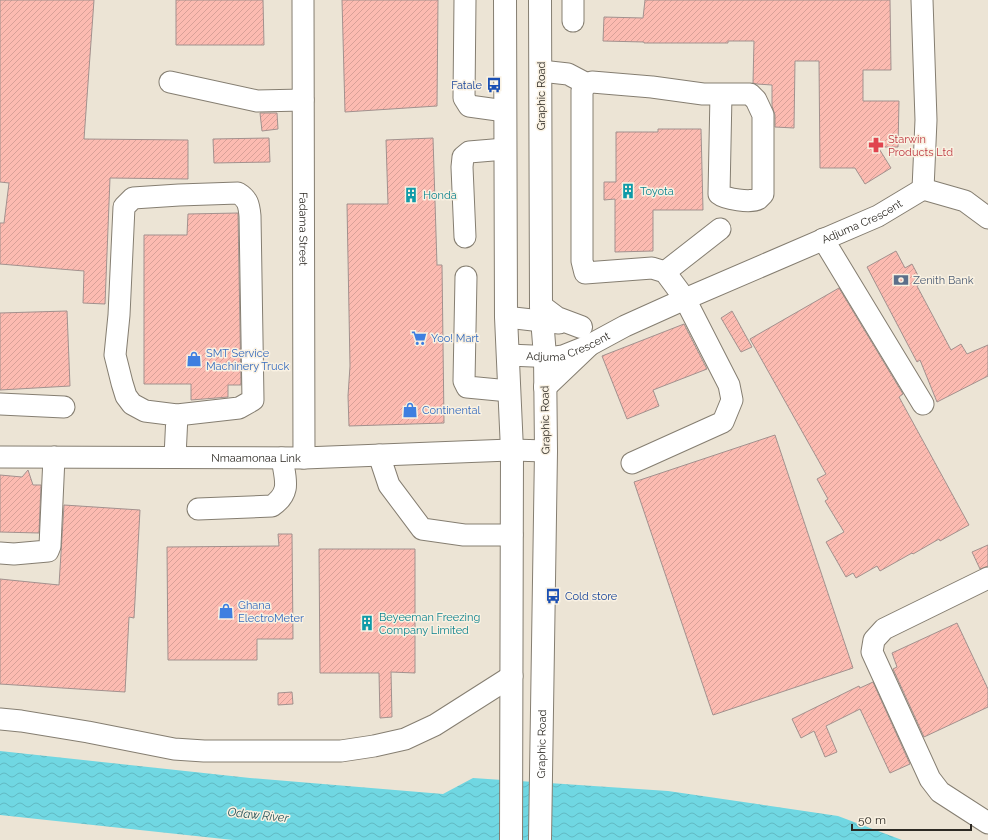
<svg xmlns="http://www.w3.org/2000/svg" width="988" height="840" font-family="Raleway,sans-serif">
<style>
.water{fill:url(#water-waves)}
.building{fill:url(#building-hatch);stroke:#a2918e}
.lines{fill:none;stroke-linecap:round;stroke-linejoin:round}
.minor-casing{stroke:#857e71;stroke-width:23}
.major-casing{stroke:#857e71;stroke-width:24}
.minor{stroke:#fff;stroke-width:21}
.major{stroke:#fff;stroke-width:22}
.labels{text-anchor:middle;stroke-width:3;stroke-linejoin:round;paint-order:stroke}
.transit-label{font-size:11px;fill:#164399;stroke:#f9f1e2;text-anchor:end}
.street-label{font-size:11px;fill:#2c2923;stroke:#f9f1e2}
.health-label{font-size:11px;fill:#be3a42;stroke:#f9f1e2;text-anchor:start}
.culture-label{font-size:11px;fill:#0d838f;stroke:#f9f1e2;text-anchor:start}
.service-label{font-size:11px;fill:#4e5e75;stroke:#f9f1e2;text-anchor:start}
.shop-label{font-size:11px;fill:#366cbe;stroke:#f9f1e2;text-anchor:start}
.water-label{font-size:12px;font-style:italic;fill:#29575c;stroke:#f9f1e2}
</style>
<defs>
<pattern id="water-waves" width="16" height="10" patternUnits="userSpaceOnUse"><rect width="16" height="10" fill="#70d7e2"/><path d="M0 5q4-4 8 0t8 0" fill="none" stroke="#61b9c2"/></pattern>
<pattern id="building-hatch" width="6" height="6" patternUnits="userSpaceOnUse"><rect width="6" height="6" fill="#fcbbb1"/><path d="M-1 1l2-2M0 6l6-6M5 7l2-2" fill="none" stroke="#d8a198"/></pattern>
</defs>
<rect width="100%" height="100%" fill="#ece4d5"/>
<path class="water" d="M0 751 250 778 443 794 473 778 668 791 838 816 902 840H233L0 815Z"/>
<g class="building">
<path d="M0 0H94L84 139 188 140V179L110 178 105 304 83 303 84 271 0 264V223H4L9 183 0 182Z"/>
<path d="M176 0H263L264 45H176Z"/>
<path d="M342 0H438L437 106 345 112Z"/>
<path d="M645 0H890L891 70H863V101H899L898 147H878L891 168 865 184 855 168H820L819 61H795L794 128 775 127V115L772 106V85L757 84 753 83 754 41H728V43H644V42L603 41 604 17 643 18Z"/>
<path d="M260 113H277L278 129 262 131Z"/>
<path d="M658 129H701L703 210H653V251L615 252V199L604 200V182H616V132H658Z"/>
<path d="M269 138 270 162 214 163 213 139Z"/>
<path d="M433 138 437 265H442L444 423 349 426 348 396 350 366 347 204H388L386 140Z"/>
<path d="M238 213 241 385H228V397L191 400V384H144V235H187L188 214Z"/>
<path d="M896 251 905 268 912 264 922 283 917 286 951 350 961 344 967 354 988 345V376L937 402 920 360 917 362 867 267Z"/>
<path d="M839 288 903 394 899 397 969 525 940 541 939 539 913 554 912 553 880 571 877 566 856 578 853 573 846 577 826 542 844 532 825 501 828 499 817 479 826 474 750 339Z"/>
<path d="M67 311 70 386 0 390V313Z"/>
<path d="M732 311 752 347 741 352 721 318Z"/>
<path d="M684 324 707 369 653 390 659 406 627 419 602 356Z"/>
<path d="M775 435 853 668 713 715 634 482Z"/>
<path d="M28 470 33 485H41L39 533 0 532V475L22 477Z"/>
<path d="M64 505 140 510 134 618 129 617 125 692 0 684V579L59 585Z"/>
<path d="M278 534H292L293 639H257V660H168L167 547 279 546Z"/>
<path d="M988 545V566L980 569 972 552Z"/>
<path d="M319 549H415V673L391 672 392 717 380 718 379 673H320Z"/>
<path d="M957 623 988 689V707L924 737 893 669 897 667 892 653Z"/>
<path d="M873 682 910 764 890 773 860 709 826 726 837 752 825 757 814 731 801 738 792 719 859 686 860 688Z"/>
<path d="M292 692 293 704 278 705V693Z"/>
</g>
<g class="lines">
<g class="minor-casing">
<g id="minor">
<path id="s1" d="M303 0 304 458"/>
<path d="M465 0 464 98 469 106 505 111"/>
<path d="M573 0V21"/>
<path d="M922 0 926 120 923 189"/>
<path d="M541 71 568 74 587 84"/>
<path d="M170 82 257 101 303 100"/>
<path d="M923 189 965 201 988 218"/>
<path d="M465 237 462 167 463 157 469 152 505 149"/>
<path d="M823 239 923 404"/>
<path d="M665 272 720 229"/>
<path d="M466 277 464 381 467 387 509 391"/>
<path d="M506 317 559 323"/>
<path id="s2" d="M508 355 556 357 563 356 588 346 625 326 685 299 878 216 923 189"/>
<path d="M0 404 64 407"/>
<path d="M379 455 389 485 422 529 464 535H512"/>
<path id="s3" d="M0 457 304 458 512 450 546 451"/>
<path d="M175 457 177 415 239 408 253 400 250 216C249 205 248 199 238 193L179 195 133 198 124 207 119 315 115 355 122 383 126 396 132 404 145 411 177 415"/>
<path d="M632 463 723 422 732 400 729 385 685 299 665 272 652 268 585 273 582 261V90L587 84 592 82 652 87 703 94H750L756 100 763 115V194C762 195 759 198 758 199 751 203 725 199 719 194L721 94"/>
<path d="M198 509 272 506C292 492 285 479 282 458"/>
<path d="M0 553 14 554 48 551 50 546 54 457"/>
<path d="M988 578 884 629 874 640 872 652 930 779 940 792 988 823"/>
<path d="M0 719 21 721 88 732 174 749 204 751H341L374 746 405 739 435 725 512 676"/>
</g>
</g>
<g class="major-casing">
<g id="major">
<path d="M505 0 506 317 512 450 511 840"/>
<path d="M541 306 557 318 581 327"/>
<path d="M545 387 588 346"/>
<path id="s4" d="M540 840 546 451 545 356 541 306 540 0"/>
</g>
</g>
<use href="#minor" class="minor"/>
<use href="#major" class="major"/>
</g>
<defs>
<g id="bus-bare" transform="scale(1.2)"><path d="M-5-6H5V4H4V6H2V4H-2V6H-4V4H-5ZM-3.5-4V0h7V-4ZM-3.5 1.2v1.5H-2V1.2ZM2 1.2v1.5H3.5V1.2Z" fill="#1a4fb4" stroke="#f9f1e2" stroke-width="2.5" paint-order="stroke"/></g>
<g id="pharmacy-bare" transform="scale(1.2)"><path d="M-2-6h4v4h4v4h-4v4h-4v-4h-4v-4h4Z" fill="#e0444e" stroke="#f9f1e2" stroke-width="2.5" paint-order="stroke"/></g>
<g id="building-bare" transform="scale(1.2)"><path d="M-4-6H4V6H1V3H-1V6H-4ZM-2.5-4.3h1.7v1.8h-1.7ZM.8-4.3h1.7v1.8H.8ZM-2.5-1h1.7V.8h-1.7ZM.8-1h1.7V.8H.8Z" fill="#0f9aa8" stroke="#f9f1e2" stroke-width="2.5" paint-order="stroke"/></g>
<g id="bank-bare" transform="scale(1.2)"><path d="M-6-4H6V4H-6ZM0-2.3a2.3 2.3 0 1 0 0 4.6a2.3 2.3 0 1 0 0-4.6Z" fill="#5c6f8a" stroke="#f9f1e2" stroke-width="2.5" paint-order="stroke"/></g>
<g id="supermarket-bare" transform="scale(1.2)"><path d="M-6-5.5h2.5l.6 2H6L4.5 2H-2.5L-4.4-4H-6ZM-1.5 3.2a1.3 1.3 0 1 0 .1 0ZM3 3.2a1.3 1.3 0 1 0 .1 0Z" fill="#3f7fe0" stroke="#f9f1e2" stroke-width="2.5" paint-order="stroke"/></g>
<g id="shop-bare" transform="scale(1.2)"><path d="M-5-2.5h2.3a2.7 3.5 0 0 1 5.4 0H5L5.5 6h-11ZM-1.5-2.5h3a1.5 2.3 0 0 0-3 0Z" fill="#3f7fe0" stroke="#f9f1e2" stroke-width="2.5" paint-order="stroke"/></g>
</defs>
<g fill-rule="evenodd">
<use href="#bus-bare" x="494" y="85"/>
<use href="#pharmacy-bare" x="876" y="145"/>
<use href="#building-bare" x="628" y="191"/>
<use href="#building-bare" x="411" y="195"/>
<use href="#bank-bare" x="901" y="280"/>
<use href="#supermarket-bare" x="419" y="338"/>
<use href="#shop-bare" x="194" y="359"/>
<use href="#shop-bare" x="410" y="410"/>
<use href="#bus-bare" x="553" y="596"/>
<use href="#shop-bare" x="226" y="611"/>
<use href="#building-bare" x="367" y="623"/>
</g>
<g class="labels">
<g class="transit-label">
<text x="482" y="89">Fatale</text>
<text x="565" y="600" text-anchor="start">Cold store</text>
</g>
<g class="street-label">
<text transform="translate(541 96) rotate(-90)" y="4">Graphic Road</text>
<text dy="4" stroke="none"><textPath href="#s2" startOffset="383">Adjuma Crescent</textPath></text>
<text dy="4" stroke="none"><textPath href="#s1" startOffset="229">Fadama Street</textPath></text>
<text dy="4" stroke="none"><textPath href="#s2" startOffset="62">Adjuma Crescent</textPath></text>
<text transform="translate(545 420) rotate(-91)" y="4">Graphic Road</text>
<text dy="4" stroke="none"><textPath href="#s3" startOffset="256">Nmaamonaa Link</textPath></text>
<text dy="4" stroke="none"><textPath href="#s4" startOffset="96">Graphic Road</textPath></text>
</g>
<g class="health-label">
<text x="888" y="143">Starwin<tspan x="888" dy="13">Products Ltd</tspan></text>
</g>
<g class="culture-label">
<text x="640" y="195">Toyota</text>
<text x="423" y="199">Honda</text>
<text x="379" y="621">Beyeeman Freezing<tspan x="379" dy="13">Company Limited</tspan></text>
</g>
<g class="service-label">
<text x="913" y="284">Zenith Bank</text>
</g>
<g class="shop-label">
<text x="431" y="342">Yoo! Mart</text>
<text x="206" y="357">SMT Service<tspan x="206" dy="13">Machinery Truck</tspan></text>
<text x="422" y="414">Continental</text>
<text x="238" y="609">Ghana<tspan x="238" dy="13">ElectroMeter</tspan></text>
</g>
<g class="water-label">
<text transform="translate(258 815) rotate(6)" y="4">Odaw River</text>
</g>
</g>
<path d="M852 824v6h119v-6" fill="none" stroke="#2c2923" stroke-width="2"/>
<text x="858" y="824" font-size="12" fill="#2c2923" stroke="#f9f1e2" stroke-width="3" paint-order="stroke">50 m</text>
</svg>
